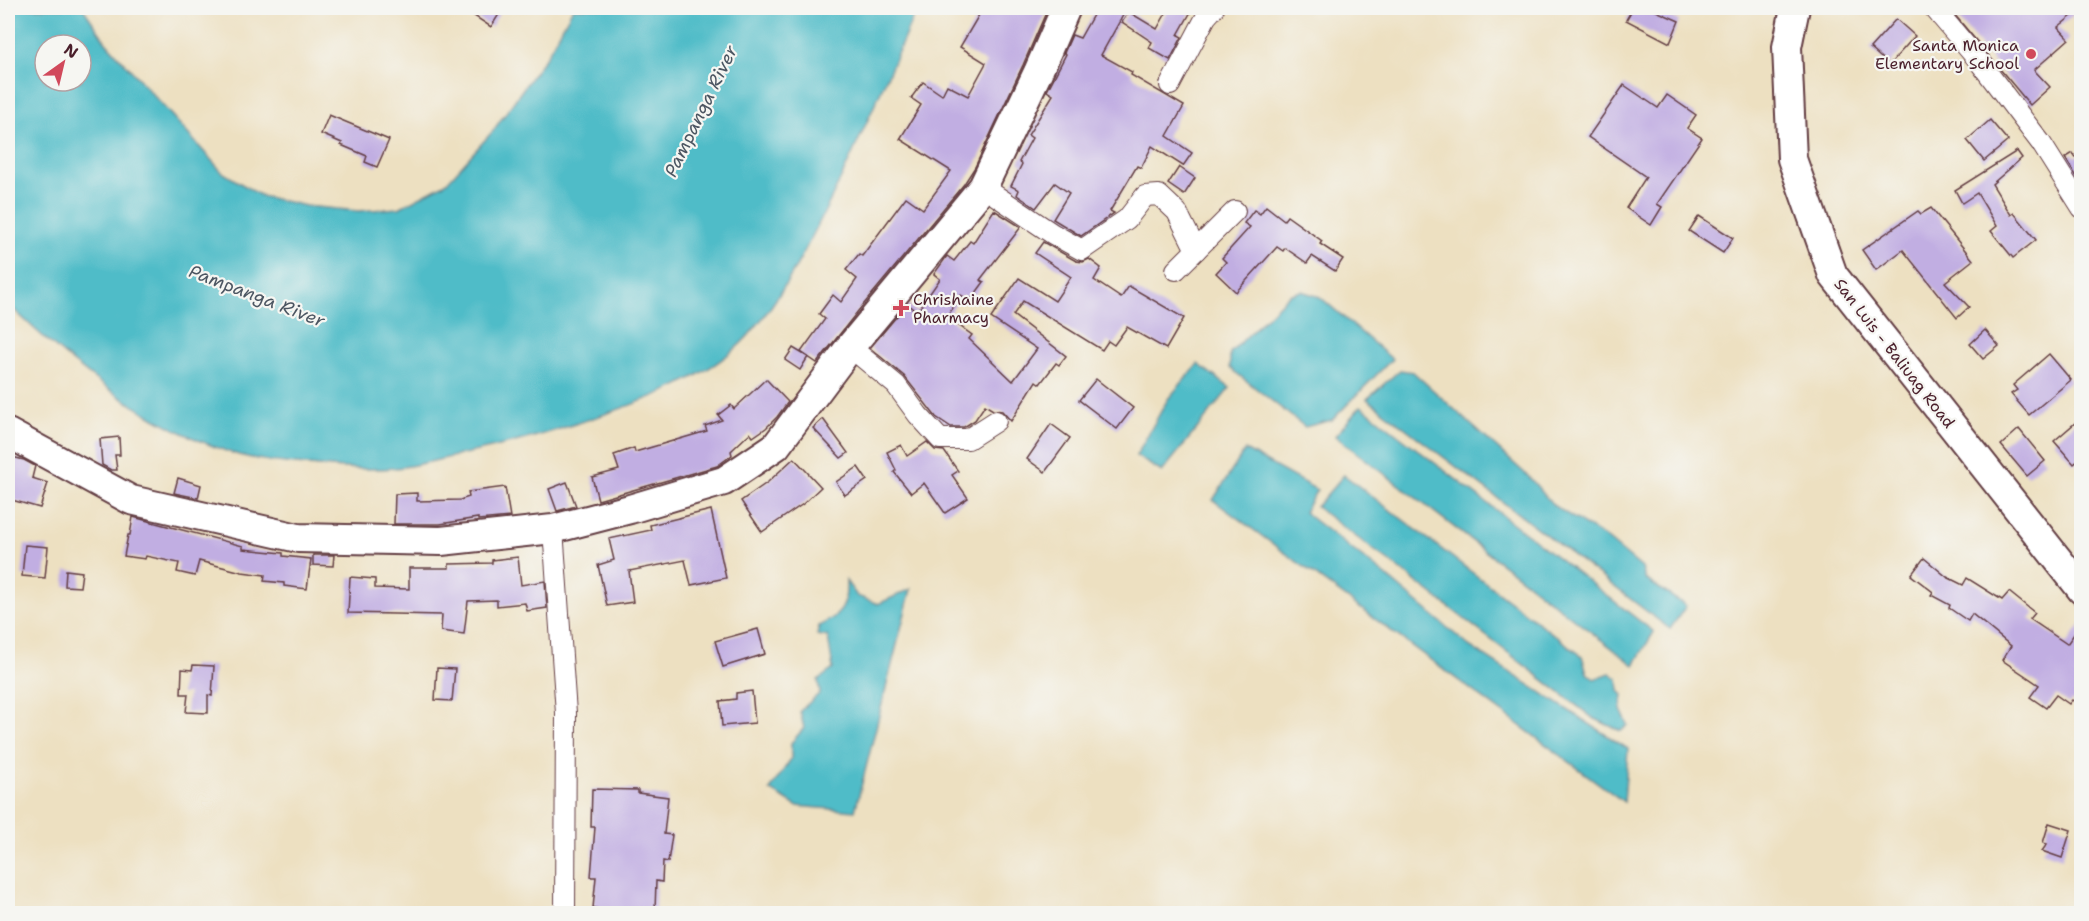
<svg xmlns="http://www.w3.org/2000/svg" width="2089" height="921" font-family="'Shantell Sans',sans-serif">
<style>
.water{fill:#4fbcc8;stroke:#4c6e7a;stroke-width:1.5;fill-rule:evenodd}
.building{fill:#c1aee2}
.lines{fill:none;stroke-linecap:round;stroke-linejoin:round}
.street-casing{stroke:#623c42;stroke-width:22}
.secondary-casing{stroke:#623c42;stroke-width:32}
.street{stroke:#fff;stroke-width:20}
.secondary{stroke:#fff;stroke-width:28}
.poi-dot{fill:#d1495b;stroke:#f6f6f2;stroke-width:2}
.labels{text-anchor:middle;stroke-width:4.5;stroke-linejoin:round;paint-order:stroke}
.poi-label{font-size:16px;fill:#4a1f2b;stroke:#f6f6f2;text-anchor:end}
.street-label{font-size:16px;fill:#4a1f2b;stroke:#f6f6f2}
.water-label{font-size:18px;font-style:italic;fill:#4c5662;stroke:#f6f6f2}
</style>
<rect width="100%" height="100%" fill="#f6f6f2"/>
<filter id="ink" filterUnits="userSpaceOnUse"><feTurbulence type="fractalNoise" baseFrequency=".0167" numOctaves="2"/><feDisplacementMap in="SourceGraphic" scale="12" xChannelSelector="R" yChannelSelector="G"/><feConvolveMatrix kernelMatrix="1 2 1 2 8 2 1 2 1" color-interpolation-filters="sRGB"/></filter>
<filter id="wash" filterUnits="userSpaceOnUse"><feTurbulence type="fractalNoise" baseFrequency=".008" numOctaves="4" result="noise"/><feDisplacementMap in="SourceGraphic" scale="24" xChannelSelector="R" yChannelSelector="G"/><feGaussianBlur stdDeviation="1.35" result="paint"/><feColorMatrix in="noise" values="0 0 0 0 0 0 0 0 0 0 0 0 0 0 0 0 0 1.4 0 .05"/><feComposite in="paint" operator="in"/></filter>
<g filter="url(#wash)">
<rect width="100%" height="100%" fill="#ede0c1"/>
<g class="water">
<path d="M8 8H83L106 42 222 172 261 196 306 206 358 211 399 208 446 183 493 131 547 55 573 8H917C888 75 859 143 826 209 804 253 781 299 748 336 708 381 631 406 575 424 537 437 498 447 459 455 438 460 416 466 395 468 366 471 335 467 306 465 281 463 252 460 229 452 144 423 72 366 8 304ZM45 45H81V81H45Z"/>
<path d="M1301 291 1320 297 1392 359 1332 420 1305 427 1230 368V353L1289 295Z"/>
<path d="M1198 364 1230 388 1162 472 1136 456 1168 399Z"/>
<path d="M1400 370 1413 372 1529 477 1554 506 1606 538 1642 568 1645 579 1686 606 1670 629 1367 399Z"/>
<path d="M1361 406 1654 632 1634 665 1335 436Z"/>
<path d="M1245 450 1317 490 1304 512 1385 575 1469 646 1628 749 1624 802 1213 500Z"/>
<path d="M1344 475 1582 656 1587 673 1594 679 1610 673 1618 679 1619 691 1623 695 1621 710 1628 725 1621 731 1593 718 1402 571 1316 507Z"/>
<path d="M846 581 857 596 878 604 911 589 855 811 796 806 770 790 791 759V743L804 728 800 711 820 693 818 680 833 669 828 637 817 635 819 626C842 614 847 608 846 581Z"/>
</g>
<g id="blocks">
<g class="building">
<path d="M462 8H503L491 27Z"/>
<path d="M983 8H1048L1023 65 975 167 964 184 858 311 817 363 801 352 825 319 819 314 833 295 841 302 857 279 846 270 859 254 862 256 906 197 923 209 951 171 900 139 921 105 911 98 923 82 942 95 947 85 968 96 986 63 960 47Z"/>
<path d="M1097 8 1108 14 1112 8H1127L1101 55 1132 72 1131 75 1184 106 1167 136 1192 153 1183 166 1152 146 1141 168 1137 166 1110 211 1114 213 1081 236 1053 219 1069 193 1055 183 1036 208 1017 195 1019 190 1011 186 1022 164 1019 162 1032 138 1028 135 1053 95 1047 91 1066 54 1064 53 1072 35 1080 38Z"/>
<path d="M1169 8H1193L1178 35 1182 37 1170 60 1149 48 1152 42 1122 22 1129 12 1157 29Z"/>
<path d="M1633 8H1658L1656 11 1679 21 1670 43 1626 20Z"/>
<path d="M1949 8H2082L2058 27 2069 39 2034 70 2050 87 2030 105Z"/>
<path d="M1896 19 1915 36 1889 65 1870 48Z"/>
<path d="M1624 85 1658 108 1667 95 1696 115 1687 128 1702 138 1657 204 1662 207 1651 225 1626 208 1646 177 1588 137Z"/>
<path d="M329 115 389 140 377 167 365 162 367 156 341 145 342 143 321 134Z"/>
<path d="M1990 120 2008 141 1984 161 1967 140Z"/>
<path d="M2017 151 2022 158 1992 184 2011 215 2014 213 2036 240 2013 258 1991 231 1997 226 1977 193 1962 203 1955 190Z"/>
<path d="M2073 153 2075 157 2082 153V185L2065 158Z"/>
<path d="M1179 167 1195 178 1184 195 1168 184Z"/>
<path d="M1266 206 1284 220 1287 216 1322 241 1320 244 1343 259 1335 271 1312 256 1307 263 1285 248 1283 251 1277 247 1236 292 1216 273 1226 262 1222 258 1250 227 1244 223 1254 210 1260 214Z"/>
<path d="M1931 208 1973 260 1945 282 1969 307 1957 318 1903 250 1876 270 1862 250 1918 211 1921 214Z"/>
<path d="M994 210 1021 227 980 280 984 282 970 301 961 295 947 317 972 335 969 339 1013 381 1037 349 991 318 1019 278 1055 301 1071 277 1035 253 1043 242 1076 261 1083 262 1089 259 1101 268 1094 280 1121 298 1129 286 1184 318 1166 349 1127 327 1114 345 1108 341 1102 350 1023 301 1013 315 1066 356 1059 365 1056 363 1040 384 1036 381 1011 421 1002 411 993 410 985 405 975 420 964 427H951L936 417 904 376 870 348 907 304 917 312 940 279 934 274 947 256 954 261 970 241 973 243Z"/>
<path d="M1699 216 1733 238 1723 253 1689 231Z"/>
<path d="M1985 330 1999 346 1983 359 1970 344Z"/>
<path d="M793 348 808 357 800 370 785 360Z"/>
<path d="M2049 354 2071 380 2029 415 2011 394 2017 390 2013 385Z"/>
<path d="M766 379 788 402 777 417 766 428 753 437 750 433 731 451 732 455 717 466 598 500 592 477 619 470 614 455 634 448 635 452 707 431 705 426 722 420 718 415 731 405 734 409Z"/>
<path d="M1096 379 1133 408 1117 429 1079 400Z"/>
<path d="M2082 417V457L2074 464 2054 441Z"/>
<path d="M823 419 848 453 841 458 813 428Z"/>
<path d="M1051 424 1070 438 1045 472 1027 459Z"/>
<path d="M2019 429 2045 461 2027 476 2001 445Z"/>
<path d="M119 437 120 455H115L117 470H111L102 465 100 439Z"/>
<path d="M927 442 935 450 944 451 958 471 952 475 968 498 945 513 924 483 911 493 894 472 896 470 887 452 901 445 907 456Z"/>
<path d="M8 456 24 460 35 466 32 478 48 483 40 508 8 499Z"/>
<path d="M794 458 821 487 803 504 762 532 741 501 768 482Z"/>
<path d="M858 467 867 480 845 495 836 482Z"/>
<path d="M178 478 201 485 198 498 174 493Z"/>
<path d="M567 482 576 506 557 511 549 489Z"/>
<path d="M505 487 510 517 478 520V518L440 524H394L395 494 417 493V501L460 500 469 497 468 492Z"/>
<path d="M711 510 726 578 691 585 685 560 629 571 633 602 607 606 598 565 614 560 609 539 651 530 650 525Z"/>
<path d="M133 517 243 546V549L283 553V556L311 559 307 589 284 586V583L264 581 265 575 242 572 199 561 195 576 177 572 179 563 146 556 145 559 124 556 128 535H130Z"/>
<path d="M25 545 48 547 45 578 22 576Z"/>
<path d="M313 555H334L333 566 313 565Z"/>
<path d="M518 557 521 585 545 581 547 608 527 611 525 603 497 606V600L468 601 464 634 441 631 442 615 348 613 350 577 375 579V588L409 589V568H449V564L492 563V560Z"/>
<path d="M1924 558 1947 577 1963 585 1967 578 2002 600 2009 592 2035 613 2030 619 2067 644 2082 623V707L2072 700 2069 704 2056 695 2046 708 2030 697 2039 685 2002 660 2011 646 1972 614 1968 621 1949 608 1950 605 1931 595 1933 592 1911 575Z"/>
<path d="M66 570 82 572 80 587 65 586Z"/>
<path d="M758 629 765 654 723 667 715 641Z"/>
<path d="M193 665 214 666 212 696 208 695V713L186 712 188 694H181L182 669 192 670Z"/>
<path d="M437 668 455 669 452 701 435 700Z"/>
<path d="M752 691 755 723 722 726 720 701 736 699V693Z"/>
<path d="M592 789 638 790V793L668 797 664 834 672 835 668 862 663 861 662 882 656 881 655 911 631 910V914H606V910L593 908 596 877H591L595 827H591Z"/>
<path d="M2049 823 2071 830 2062 858 2042 851 2047 844 2043 843Z"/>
</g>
</g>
</g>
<g filter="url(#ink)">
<use href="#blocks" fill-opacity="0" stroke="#623c42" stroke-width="1.5"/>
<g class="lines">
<g class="street-casing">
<g id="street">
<path d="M1934 8 1978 60 2041 143 2082 208"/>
<path d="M1170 85 1206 17 1214 8"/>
<path d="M983 187 1053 234 1082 250 1127 219 1145 196 1159 195 1177 212 1196 250 1235 211"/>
<path d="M1176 270 1196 250"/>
<path d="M850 347 896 385 918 415 940 439H968L996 421"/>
<path d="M553 529 566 713 565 914"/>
</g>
</g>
<g class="secondary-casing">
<g id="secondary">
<path d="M1795 8 1787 47 1792 159 1833 275 2082 590"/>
<path d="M8 433 131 500 298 538 441 541 553 529 630 509 724 481 776 446 850 347 983 187 1038 72 1066 8"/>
</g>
</g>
<use href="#street" class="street"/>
<use href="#secondary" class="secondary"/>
</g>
</g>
<g class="poi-dot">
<circle cx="2031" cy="54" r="6"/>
<path d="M898 299h6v6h6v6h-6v6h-6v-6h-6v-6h6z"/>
</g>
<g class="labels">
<g class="poi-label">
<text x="2019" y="51">Santa Monica<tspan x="2019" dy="18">Elementary School</tspan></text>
<text x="913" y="305" text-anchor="start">Chrishaine<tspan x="913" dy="18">Pharmacy</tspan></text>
</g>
<g class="street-label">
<text transform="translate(1895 353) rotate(52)" y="6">San Luis - Baliuag Road</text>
</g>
<g class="water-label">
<text transform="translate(701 111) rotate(-64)" y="6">Pampanga River</text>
<text transform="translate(257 296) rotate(21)" y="6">Pampanga River</text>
</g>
</g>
<rect width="2089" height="921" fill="none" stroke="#f6f6f2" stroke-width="30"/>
<g transform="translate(63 63) rotate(34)"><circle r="28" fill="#f6f6f2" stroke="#b1a0a2" stroke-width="1.5"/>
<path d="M0-4.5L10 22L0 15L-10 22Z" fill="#d1495b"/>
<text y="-9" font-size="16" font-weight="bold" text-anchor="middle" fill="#4a1f2b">N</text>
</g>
</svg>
